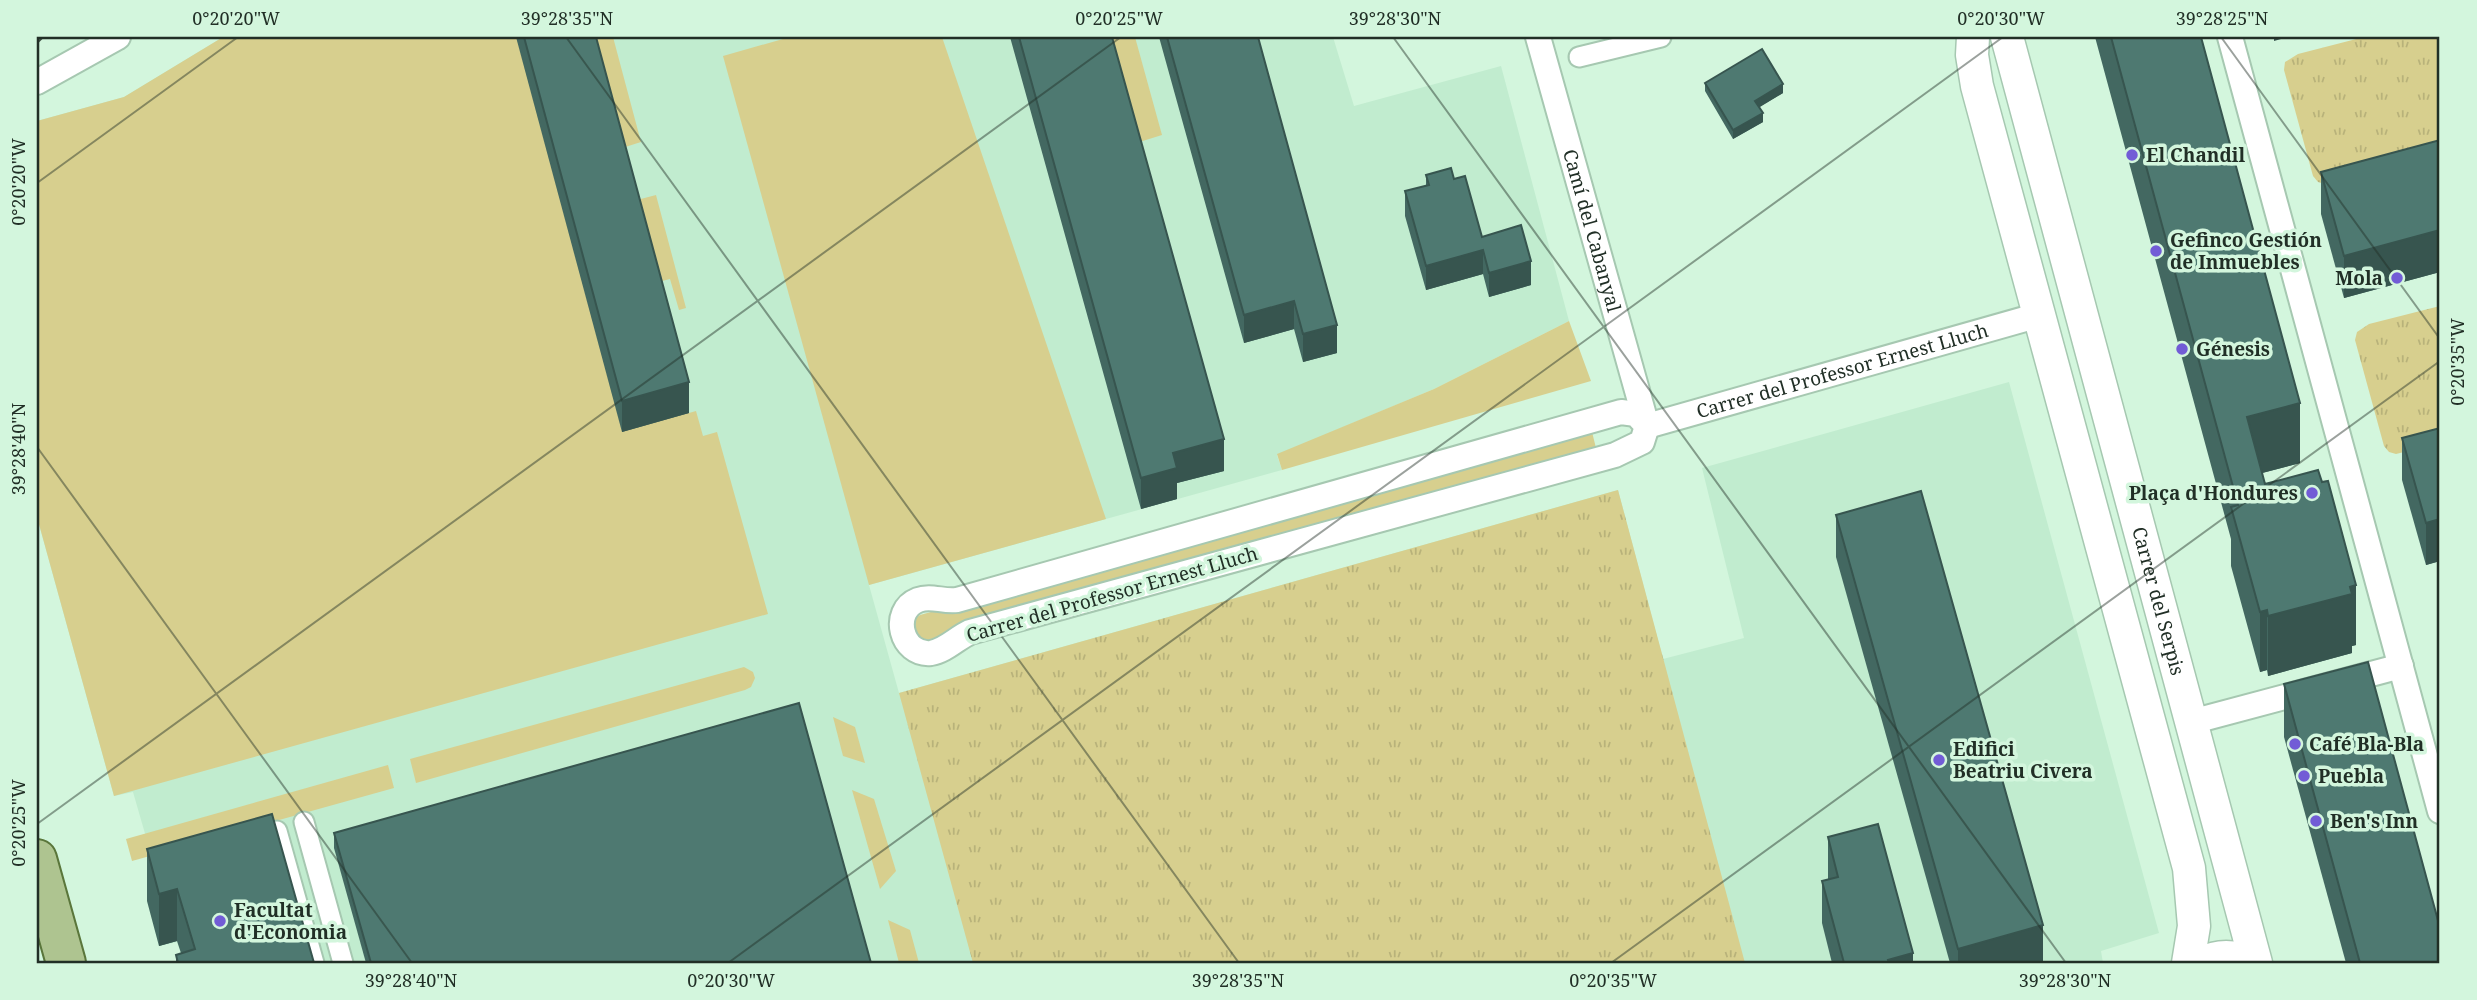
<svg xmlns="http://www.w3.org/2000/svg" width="2477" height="1000" font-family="'Noto Serif',serif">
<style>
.built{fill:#c1eccf}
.grass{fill:#d7cf8e}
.park{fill:url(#park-tufts)}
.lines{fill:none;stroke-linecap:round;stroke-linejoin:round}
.pedestrian-casing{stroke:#a6c8b1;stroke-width:23}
.minor-casing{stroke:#a6c8b1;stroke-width:28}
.tertiary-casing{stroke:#a6c8b1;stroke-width:35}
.primary-casing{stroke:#5a763b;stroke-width:42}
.pedestrian{stroke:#fff;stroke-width:19}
.minor{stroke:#fff;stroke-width:24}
.tertiary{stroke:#fff;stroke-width:32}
.primary{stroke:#aec490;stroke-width:38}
.tram{stroke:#405246;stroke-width:2}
.wall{fill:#436861}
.shaded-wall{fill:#37554f}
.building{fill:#4e7971;stroke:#37554f;stroke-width:2}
.ticks{fill:none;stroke:#212f26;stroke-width:2;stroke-opacity:0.45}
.poi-dot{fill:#725cd6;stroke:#d3f6dd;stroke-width:2.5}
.labels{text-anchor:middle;stroke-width:7;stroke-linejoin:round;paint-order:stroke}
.poi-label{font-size:19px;font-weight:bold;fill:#212f26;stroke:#d3f6dd;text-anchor:start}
.street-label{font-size:19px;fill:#212f26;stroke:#d3f6dd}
.neatline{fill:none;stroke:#212f26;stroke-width:2.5}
.ticks-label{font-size:18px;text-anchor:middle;fill:#212f26}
</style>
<defs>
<pattern id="park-tufts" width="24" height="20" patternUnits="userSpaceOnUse" patternTransform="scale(1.75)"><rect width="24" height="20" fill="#d7cf8e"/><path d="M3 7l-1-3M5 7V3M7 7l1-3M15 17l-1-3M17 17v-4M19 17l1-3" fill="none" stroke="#b8b27a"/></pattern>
</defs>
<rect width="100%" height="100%" fill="#d3f6dd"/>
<path class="built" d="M223 37H1333L1354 106 1501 66 1569 321 1434 389 1277 455 1282 470 869 585 899 693 1618 490 1663 659 1744 638 1702 468 2009 382 2159 933 2101 951 2103 963H184L177 942 159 946 147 901 163 896 133 792 114 796 37 517V121L124 97Z"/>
<g class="grass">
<path d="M223 37H613L641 142 619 149 633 201 656 195 686 308 679 310 670 279 654 283 689 413 696 411 703 436 717 432 768 614 114 796 37 517V121L124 97Z"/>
<path d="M790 37H942L1106 519 869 585 723 56Z"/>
<path d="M1103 37H1135L1162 135 1133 144Z"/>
<path d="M1569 321 1591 381 1282 470 1277 454 1434 389Z"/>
<path d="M1591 428 1597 452 931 640C915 641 912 633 914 619L920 615Z"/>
<path d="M744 667 753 672 755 678 751 687 745 690 416 783 410 759Z"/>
<path d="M833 717 855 727 865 763 843 756Z"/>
<path d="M388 765 394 788 132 861 126 839Z"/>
<path d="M852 790 874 799 896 871 880 889Z"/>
<path d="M888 920 910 930 919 963H899Z"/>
</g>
<g class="park">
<path d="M2364 37H2440V153L2325 184 2318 182 2313 176 2284 70 2285 62 2298 54Z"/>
<path d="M2440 306V443L2396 454 2389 452 2384 446 2355 340 2357 332 2369 324Z"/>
<path d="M1618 490 1745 963H973L899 693Z"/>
</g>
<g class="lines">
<g class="pedestrian-casing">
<g id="pedestrian">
<path d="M1579 57 1661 37"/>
<path d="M304 822 343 963"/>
<path d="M277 831 314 963"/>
</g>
</g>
<g class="minor-casing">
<g id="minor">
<path id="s1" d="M1538 37 1647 426"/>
<path d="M2230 37 2440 811"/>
<path d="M37 82 118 37"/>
<path d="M1621 412 1636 414 1647 426 1642 442 1615 455 970 632C957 638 945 651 931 653 901 656 890 611 918 600 931 595 943 602 957 600Z"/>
<path id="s2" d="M1647 426 2039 315"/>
<path d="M2191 722 2401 666"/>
</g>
</g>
<g class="tertiary-casing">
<g id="tertiary">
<path d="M1973 37 1972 55 1977 86 2189 868 2194 926 2188 963"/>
<path id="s3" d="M2007 37 2256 963"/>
<path d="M2202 963C2218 955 2234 955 2251 963"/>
</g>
</g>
<g class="primary-casing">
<path id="primary" d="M37 859 66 963"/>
</g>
<use href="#pedestrian" class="pedestrian"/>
<use href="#minor" class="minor"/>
<use href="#tertiary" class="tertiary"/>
<use href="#primary" class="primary"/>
<path class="tram" d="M37 43 43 37"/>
</g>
<g class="wall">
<path d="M516 37H596L689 413 622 432Z"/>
<path d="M1010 37H1112L1224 471 1177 483V499L1141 509Z"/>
<path d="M1159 37H1258L1337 353 1303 362 1294 329 1244 343Z"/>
<path d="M2095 37H2201L2300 463 2262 473 2265 484 2356 645 2352 646V653L2268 676 2267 670 2260 672 2231 566V539Z"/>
<path d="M1705 83 1783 93 1759 107 1763 122 1733 139 1705 91Z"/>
<path d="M2440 140V272L2344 298 2321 214V172Z"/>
<path d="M1426 175 1482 237 1531 285 1489 297 1483 274 1426 290 1405 216V191L1426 186Z"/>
<path d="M2440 428V561L2426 565 2402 480V438Z"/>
<path d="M1836 515 2043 963H1950L1836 557Z"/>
<path d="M2284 684 2440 963H2346L2284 737Z"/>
<path d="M334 833 871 963H366L334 848Z"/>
<path d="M1828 837 1913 963H1832L1822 923V881L1828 880Z"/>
<path d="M147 849 314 963H176V955L181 953 177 941 159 946 147 901Z"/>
</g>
<g class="shaded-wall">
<path d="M2274 37H2288L2274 41Z"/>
<path d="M1783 84V93L1755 110V101Z"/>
<path d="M1763 113V122L1733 139V130Z"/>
<path d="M2440 230V272L2344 298V256Z"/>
<path d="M1483 250V274L1426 290V266Z"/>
<path d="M1531 261V285L1489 297V273Z"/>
<path d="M1294 301V329L1244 343V315Z"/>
<path d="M1337 325V353L1303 362V334Z"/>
<path d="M689 382V413L622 432V401Z"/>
<path d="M2300 403V463L2247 477V417Z"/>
<path d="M1224 439V471L1177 483V499L1141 509V478L1173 453Z"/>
<path d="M2440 519V561L2426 565V523Z"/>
<path d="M2356 585V645L2352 646V653L2268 676V616Z"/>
<path d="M2267 610V670L2260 672V612Z"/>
<path d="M177 889V941L159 946V894Z"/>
<path d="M2043 925V963H1958V949Z"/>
<path d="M1913 953V963H1888V960Z"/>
</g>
<g class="building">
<path d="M524 37H596L689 382 622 401Z"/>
<path d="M1019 37H1112L1224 439 1173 453 1177 468 1141 478Z"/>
<path d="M1167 37H1258L1337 325 1303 334 1294 301 1244 315Z"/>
<path d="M2111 37H2201L2300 403 2247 417 2265 484 2318 470 2322 482 2328 481 2356 585 2350 587 2352 594 2268 616 2267 610 2260 612 2231 507 2238 505Z"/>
<path d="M1762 49 1783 84 1755 101 1763 113 1733 130 1705 83Z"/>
<path d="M2440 140V230L2344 256 2321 172Z"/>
<path d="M1451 168 1454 179 1465 176 1482 237 1521 225 1531 261 1489 273 1483 250 1426 266 1405 191 1429 185 1426 175Z"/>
<path d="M2440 428V519L2426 523 2402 438Z"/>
<path d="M1921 491 2043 925 1958 949 1836 515Z"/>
<path d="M2368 662 2440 928V963H2360L2284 684Z"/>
<path d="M799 703 871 963H371L334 833Z"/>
<path d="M272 814 314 963H178L176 955 195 949 177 889 159 894 147 849Z"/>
<path d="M1878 824 1913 953 1888 960 1889 963H1844L1822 881 1838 877 1828 837Z"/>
</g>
<path class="ticks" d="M566 37 1239 963M1393 37 2066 963M2221 37 2440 339M37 183 238 37M37 447 412 963M37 824 1121 37M728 963 2003 37M1611 963 2440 361"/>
<g class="poi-dot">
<circle cx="2132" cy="155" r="7"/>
<circle cx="2156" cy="251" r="7"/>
<circle cx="2397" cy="278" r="7"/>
<circle cx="2182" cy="349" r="7"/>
<circle cx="2312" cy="493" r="7"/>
<circle cx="2295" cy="744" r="7"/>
<circle cx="1939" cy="760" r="7"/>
<circle cx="2304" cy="776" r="7"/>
<circle cx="2316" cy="821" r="7"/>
<circle cx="220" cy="921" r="7"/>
</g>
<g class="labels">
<g class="poi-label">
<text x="2146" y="162">El Chandil</text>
<text x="2170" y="247">Gefinco Gestión<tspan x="2170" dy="22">de Inmuebles</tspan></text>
<text x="2383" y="285" text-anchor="end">Mola</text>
<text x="2196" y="356">Génesis</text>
<text x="2298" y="500" text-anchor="end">Plaça d'Hondures</text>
<text x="2309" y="751">Café Bla-Bla</text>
<text x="1953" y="756">Edifici<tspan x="1953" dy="22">Beatriu Civera</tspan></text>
<text x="2318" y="783">Puebla</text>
<text x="2330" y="828">Ben's Inn</text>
<text x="234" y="917">Facultat<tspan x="234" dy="22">d'Economia</tspan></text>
</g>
<g class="street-label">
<text dy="7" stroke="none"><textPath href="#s1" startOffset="201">Camí del Cabanyal</textPath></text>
<text dy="7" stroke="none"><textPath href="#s2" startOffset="203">Carrer del Professor Ernest Lluch</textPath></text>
<text transform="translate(1112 594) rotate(-16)" y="7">Carrer del Professor Ernest Lluch</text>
<text dy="7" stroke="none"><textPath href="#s3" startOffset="584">Carrer del Serpis</textPath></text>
</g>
</g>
<rect width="2477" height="1000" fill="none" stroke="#d3f6dd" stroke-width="77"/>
<rect x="38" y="38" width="2400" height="924" class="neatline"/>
<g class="ticks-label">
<text x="236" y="25">0°20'20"W</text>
<text x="567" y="25">39°28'35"N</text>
<text x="1119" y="25">0°20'25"W</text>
<text x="1395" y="25">39°28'30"N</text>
<text x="2001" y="25">0°20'30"W</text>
<text x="2222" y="25">39°28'25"N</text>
<text transform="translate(19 182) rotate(-90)" y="6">0°20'20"W</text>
<text transform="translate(2458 362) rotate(-90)" y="6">0°20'35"W</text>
<text transform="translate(19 449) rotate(-90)" y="6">39°28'40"N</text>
<text transform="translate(19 823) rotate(-90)" y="6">0°20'25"W</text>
<text x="411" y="987">39°28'40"N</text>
<text x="731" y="987">0°20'30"W</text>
<text x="1238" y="987">39°28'35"N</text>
<text x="1613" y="987">0°20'35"W</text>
<text x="2065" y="987">39°28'30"N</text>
</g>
</svg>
